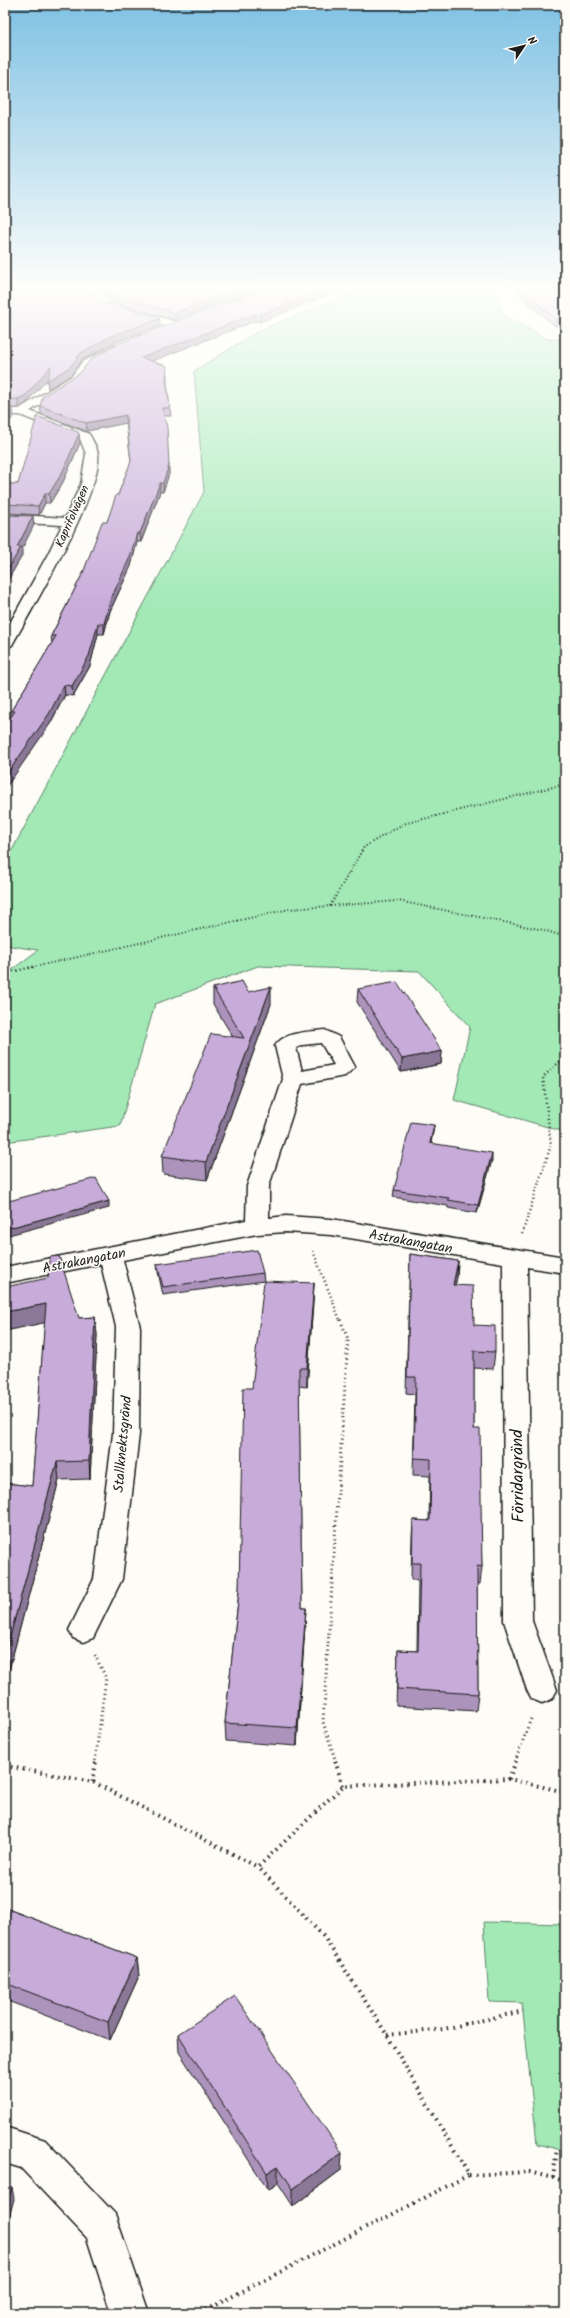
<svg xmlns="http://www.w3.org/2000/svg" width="570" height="2318" font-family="Kalam,sans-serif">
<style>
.green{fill:#a2e9b6;stroke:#5f8269}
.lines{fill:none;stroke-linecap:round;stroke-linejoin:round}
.street-casing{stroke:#1c1c1c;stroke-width:3}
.path-far3{stroke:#1c1c1c;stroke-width:2;stroke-dasharray:1 2.5;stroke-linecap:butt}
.path-far2{stroke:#1c1c1c;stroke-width:2.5;stroke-dasharray:1 3;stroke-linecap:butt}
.path-far1{stroke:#1c1c1c;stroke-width:3;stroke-dasharray:1 3.5;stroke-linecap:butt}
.path{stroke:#1c1c1c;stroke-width:4;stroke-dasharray:1.5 4.5;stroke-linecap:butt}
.street{fill:#fdfcf7;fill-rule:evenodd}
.wall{fill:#ab93bb;stroke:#1c1c1c}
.shaded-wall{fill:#8b7898;stroke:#1c1c1c}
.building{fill:#c7abd9;stroke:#1c1c1c}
.labels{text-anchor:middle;stroke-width:3;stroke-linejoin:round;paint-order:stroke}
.far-street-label{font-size:12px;fill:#1c1c1c;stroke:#fdfcf7}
.street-label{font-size:14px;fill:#1c1c1c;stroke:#fdfcf7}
.near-street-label{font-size:17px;fill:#1c1c1c;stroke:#fdfcf7}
</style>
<rect width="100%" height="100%" fill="#fdfcf7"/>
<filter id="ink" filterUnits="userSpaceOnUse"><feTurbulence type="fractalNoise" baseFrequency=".025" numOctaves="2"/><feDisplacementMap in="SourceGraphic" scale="8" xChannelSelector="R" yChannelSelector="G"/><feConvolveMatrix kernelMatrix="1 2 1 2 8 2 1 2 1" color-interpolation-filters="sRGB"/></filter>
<g filter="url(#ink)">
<g class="green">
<path d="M370 287H492L504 316 547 339 565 340V1132L454 1100 470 1027 419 971 258 966 155 1004 120 1126 5 1142V975L38 950 5 945V872L10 854 204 492 194 371 260 330Z"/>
<path d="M484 1922 565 1924V2151L537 2144 522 2003 489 2002Z"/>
</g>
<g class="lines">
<g class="street-casing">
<g id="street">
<path d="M84 287H95L113 304 180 323 181 325 176 328C142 320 108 316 84 287Z"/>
<path d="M115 345 120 348 119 350 90 366 80 380 30 411 89 434C92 439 97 448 98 454 103 490 32 609 12 645L5 649V632L48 554 62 525 5 522V514L65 518 81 484 86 454 80 439 20 415H5V409H19L72 376 82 362Z"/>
<path d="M325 1030 339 1037 355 1067 345 1076 302 1084 269 1186V1218L286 1216 331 1219 565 1257V1273L527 1267 532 1621 557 1690 552 1699 542 1703 532 1699 527 1690 504 1621 503 1263 331 1235 286 1232 257 1234 123 1260 140 1327 139 1434 122 1579 93 1638 83 1642 73 1638 69 1630 94 1579 113 1434 116 1327 101 1264 5 1283V1267L246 1220 247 1186 283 1079 275 1046C285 1031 309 1032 325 1030ZM321 1043 334 1065 302 1071 296 1048 303 1045Z"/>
<path d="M5 2127 45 2140 115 2214 149 2313H111L87 2238 21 2168 5 2163Z"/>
</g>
</g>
<g class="path-far3">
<path d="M330 906 364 847 403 824 565 784"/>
<path d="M29 968 289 909 398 901 544 930 565 937"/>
</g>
<g class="path-far2">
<path d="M5 973 33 967"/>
<path d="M522 1234 551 1145 543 1077 565 1057"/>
<path d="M313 1251 340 1320"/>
</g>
<g class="path-far1">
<path d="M95 1655 106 1678 95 1762"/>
<path d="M336 1762 323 1722 348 1339 340 1319"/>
<path d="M515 1762 532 1716"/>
</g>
<g class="path">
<path d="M335 1761 343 1786"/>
<path d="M516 1761 509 1779 565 1792"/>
<path d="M5 1766 93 1782 258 1867"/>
<path d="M93 1782 96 1761"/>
<path d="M387 2035 444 2029 523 2011"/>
<path d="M469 2175 529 2172 565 2181"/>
<path d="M553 2178 557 2149"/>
<path d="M200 2313 469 2175 387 2035 324 1937 258 1867 343 1786 509 1779"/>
</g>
<use href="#street" class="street"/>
</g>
<g class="wall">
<path d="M5 287 104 302 160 326 111 344 81 361 71 375 48 389 47 381 48 378 26 403 19 408H5Z"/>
<path d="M98 287H264L175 320 114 303Z"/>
<path d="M266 287 260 322 255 321 152 361 167 374V383L170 408 171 416H164L169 474 163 492H160L141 542H137L131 566 110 611 104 634H98L90 666 73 696 65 695 50 724 11 717V711L52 643 51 636 83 573 107 522 118 495 131 462 126 423 87 431 41 414 40 406Z"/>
<path d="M515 287H565L555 326 527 302Z"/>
<path d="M80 443 63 482 50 503H45L39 515 5 513V484H18Z"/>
<path d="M213 988 248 992 271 1004 207 1180 163 1174 162 1156 233 1037 213 1004Z"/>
<path d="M358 989 442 1051 441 1064 401 1072 357 1002Z"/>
<path d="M434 1125 433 1132 431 1143 492 1160 477 1213 448 1208V1206L393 1197 394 1190Z"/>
<path d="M410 1254 458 1261 457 1277 455 1285 474 1325 495 1352 493 1369 474 1368V1429L482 1567 480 1584 477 1583 478 1694 476 1711 396 1706 398 1650 417 1651 418 1580H411L412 1537 413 1520 429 1521 430 1476 413 1475 415 1394 406 1393Z"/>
<path d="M157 1264 263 1273 264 1281 163 1295 158 1272Z"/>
<path d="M314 1283 313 1302 307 1387 299 1386 302 1608H306L305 1626 297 1746 226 1741 225 1723 239 1591 252 1388Z"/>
<path d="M5 1287 79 1318 95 1317 97 1335 90 1479 59 1480 6 1681H5V1483L32 1486 45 1322 5 1331Z"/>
<path d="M5 1908 137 1958 139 1976 110 2040 5 2000Z"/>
<path d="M178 2034 341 2170 293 2206 278 2183 268 2190 179 2052Z"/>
</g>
<g class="shaded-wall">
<path d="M245 287H264L175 320V313Z"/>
<path d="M330 287H348L260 322V315Z"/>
<path d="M255 314V321L142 365 141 358Z"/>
<path d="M565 318V326H555L556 319Z"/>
<path d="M160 319V326L111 344 81 361 71 375 48 389 47 381 81 353 111 336Z"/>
<path d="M51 366 52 374 26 403 19 408 18 399Z"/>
<path d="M13 408 14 416 5 427V418Z"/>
<path d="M126 415V423L87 431 86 423Z"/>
<path d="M79 434 80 443 63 482 50 503 49 494Z"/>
<path d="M169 465V474L163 492V483Z"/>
<path d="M160 483V492L141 542 140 533Z"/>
<path d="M45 494V503L39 515 38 506Z"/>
<path d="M33 516 34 525 22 549V556L5 585V574L17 547Z"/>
<path d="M137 533V542L131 566 110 611 104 634V624L110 601Z"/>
<path d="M98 624V634L90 666 73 696 72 686Z"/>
<path d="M64 685 65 695 50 724 5 789V777Z"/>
<path d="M271 987V1004L207 1180 206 1162Z"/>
<path d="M442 1051 441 1064 401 1072 402 1059Z"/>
<path d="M434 1125 433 1132 429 1150 430 1143Z"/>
<path d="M492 1153V1160L477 1213 478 1205Z"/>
<path d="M109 1201V1208L5 1236V1229Z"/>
<path d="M458 1261 457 1277 452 1302 453 1285Z"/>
<path d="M314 1283 313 1302 307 1387V1368Z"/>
<path d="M46 1304 48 1322 5 1331V1312Z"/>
<path d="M95 1317 97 1335 90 1479 89 1461Z"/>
<path d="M57 1462 59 1480 6 1681 5 1677V1655Z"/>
<path d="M306 1608 305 1626 297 1746V1728Z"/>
<path d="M137 1958 139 1976 110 2040 108 2022Z"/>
<path d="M342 2153 341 2170 293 2206V2189Z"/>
<path d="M278 2166V2183L268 2190 267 2173Z"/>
<path d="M12 2187 14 2199 5 2233V2210Z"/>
</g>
<g class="building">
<path d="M5 287H90L104 302 160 319 111 336 81 353 70 367 47 381 51 366 26 395 18 399 5 400Z"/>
<path d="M105 287H245L175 313 113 295Z"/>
<path d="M266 287H330L260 315 255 314 141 358 167 366 166 379 170 408H162L167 427 169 465 163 483H160L140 533H137L130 557 110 601 104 624H98L89 656 72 686 64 685 49 714 5 777V725L15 711H11L56 636H51L83 573 102 522H107L116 495H118L131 461 126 415 86 423 40 406 43 396 80 373 91 359 120 343Z"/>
<path d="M521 287H565V318L556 319 527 295Z"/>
<path d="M5 408H13L5 418Z"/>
<path d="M37 416 78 432 79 434 62 473 49 494H45L38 506 5 504V484H18Z"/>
<path d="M5 515 33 516 17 547H21L5 574Z"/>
<path d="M242 981 248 992 271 987 206 1162 162 1156 211 1034 244 1038 213 988Z"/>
<path d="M397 982 442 1051 402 1059 358 989Z"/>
<path d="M411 1122 434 1125 430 1143 492 1153 478 1205 448 1200 449 1198 394 1190Z"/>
<path d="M96 1178 109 1201 5 1229V1202Z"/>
<path d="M257 1250 263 1273 163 1287 157 1264Z"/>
<path d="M410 1254 458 1261 453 1285 473 1286 474 1325 495 1326V1352L474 1351V1429H480L482 1567 477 1566 478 1694 397 1689 398 1650 418 1651 420 1563H412L413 1520 430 1521 431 1459 414 1458 416 1377H407Z"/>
<path d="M59 1256 79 1318 95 1317 89 1461 57 1462 5 1655V1483L32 1486 46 1304 5 1312V1287L48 1278 50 1257Z"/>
<path d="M264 1281 314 1283 307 1368H299L302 1608H306L297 1728 225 1723 239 1591 243 1388H252Z"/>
<path d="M5 1908 137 1958 108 2022 5 1983Z"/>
<path d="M235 1996 342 2153 293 2189 278 2166 267 2173 178 2034Z"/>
<path d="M5 2185 12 2187 5 2210Z"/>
</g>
</g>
<linearGradient id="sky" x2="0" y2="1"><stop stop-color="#7fc1e3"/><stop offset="0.47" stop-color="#fefefb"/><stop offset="1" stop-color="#fefefb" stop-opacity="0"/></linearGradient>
<rect width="570" height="612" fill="url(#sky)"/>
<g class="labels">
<g class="far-street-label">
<text transform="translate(72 516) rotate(-66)" y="4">Kaprifolvägen</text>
</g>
<g class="street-label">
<text transform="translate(411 1241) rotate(10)" y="5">Astrakangatan</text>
<text transform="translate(84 1260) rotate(-11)" y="5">Astrakangatan</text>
<text transform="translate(122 1444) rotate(-85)" y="5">Stallknektsgränd</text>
</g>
<g class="near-street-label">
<text transform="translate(517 1476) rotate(-91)" y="6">Förridargränd</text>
</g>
</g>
<rect width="570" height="2318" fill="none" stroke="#fdfcf7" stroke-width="20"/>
<rect x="10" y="10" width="550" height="2298" fill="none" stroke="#1c1c1c" stroke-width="1.5" filter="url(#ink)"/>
<g transform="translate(524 46) rotate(55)" stroke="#fdfcf7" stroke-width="3" paint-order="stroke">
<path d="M0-3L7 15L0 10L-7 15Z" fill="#1c1c1c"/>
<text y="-6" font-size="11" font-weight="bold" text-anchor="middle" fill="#1c1c1c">N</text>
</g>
</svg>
